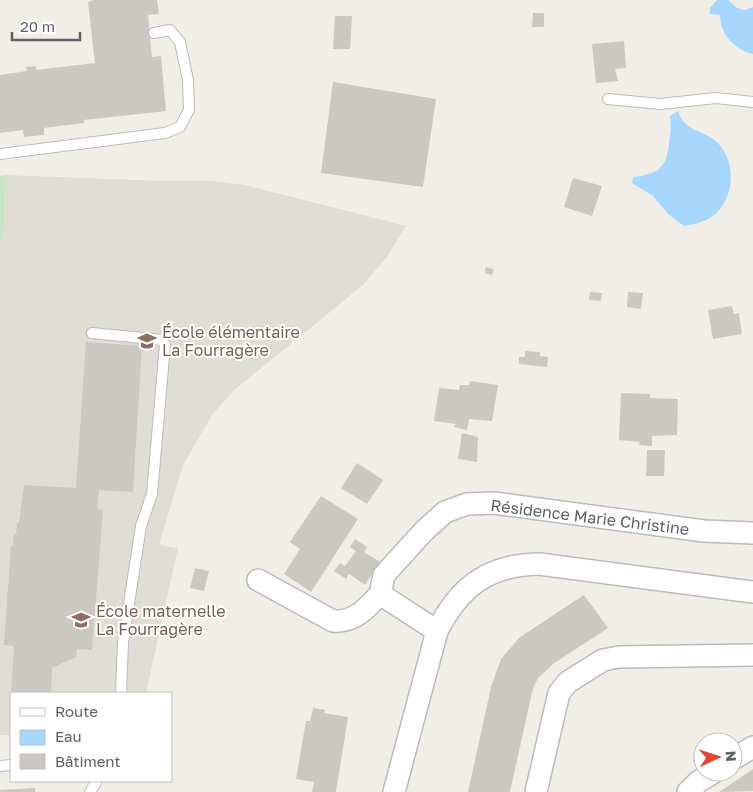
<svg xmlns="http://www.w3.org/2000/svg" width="753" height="792" font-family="'Golos Text',sans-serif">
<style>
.education{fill:#e0ddd4}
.green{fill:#c3e7c4}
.water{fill:#a8d7fe}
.building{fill:#cbc8c3}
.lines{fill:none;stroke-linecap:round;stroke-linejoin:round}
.lane-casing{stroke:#b8bbbf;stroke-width:12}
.street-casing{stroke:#b8bbbf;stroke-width:24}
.lane{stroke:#fff;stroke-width:10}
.street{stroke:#fff;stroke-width:21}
.labels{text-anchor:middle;stroke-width:4;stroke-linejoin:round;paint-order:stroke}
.education-label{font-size:16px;fill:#785e54;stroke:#fff;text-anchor:start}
.street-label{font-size:16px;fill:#5e6166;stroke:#fff}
</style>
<rect width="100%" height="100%" fill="#f0eee6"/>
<path class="education" d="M5 175 163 181H212L245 185 406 226 387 257 363 285 233 391 212 415 183 465 159 545 178 548 146 693H11V735H0V247L4 227Z"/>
<path class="green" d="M5 175 4 227 0 247V176Z"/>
<g class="water">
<path d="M717 0H728L737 8 745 10 753 7V54C735 50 720 34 720 15L710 14V8Z"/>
<path d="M678 111C684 132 705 130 718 143 738 164 734 203 710 218 702 223 693 224 684 226L668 214 653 196 632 183 633 177C658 174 666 169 669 144 670 134 672 125 670 116Z"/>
</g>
<g class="building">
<path d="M95 0H157L159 14 148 15 149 26 152 57 161 56 166 111 84 120V123L44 128V135L24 137 23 130 0 133V75L27 71 26 67 36 66V70L95 63 88 2Z"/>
<path d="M533 13H544V27H532Z"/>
<path d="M335 16H352L350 49H333Z"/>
<path d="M624 41 626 68 615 69 618 81 596 83 592 44Z"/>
<path d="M333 82 436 99 423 187 321 173Z"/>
<path d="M573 178 602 186 592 216 564 207Z"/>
<path d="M486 267 494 269 492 275 485 273Z"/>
<path d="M590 292 602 293 601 301 589 300Z"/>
<path d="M628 292 643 293 641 309 627 307Z"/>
<path d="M732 306 734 314 739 313 742 334 713 339 708 310Z"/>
<path d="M86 342 142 346 133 492 99 490 97 509 103 510 92 650 77 649 76 657 52 668 51 693H11L14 646 4 645 11 546H13L14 534 16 535 17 523H19L24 485 76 488Z"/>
<path d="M525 351 540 352V356L548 357 547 367 519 364V357H525Z"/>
<path d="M470 381 498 385 492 421 469 419 467 430 454 427 456 424 434 421 439 388 459 390 460 385H469Z"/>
<path d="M621 393 650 394V398L678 399 677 435 652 436V446L639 445 640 442 619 440Z"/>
<path d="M462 433 478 437 477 462 458 459Z"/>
<path d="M647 450H665L664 476H646Z"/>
<path d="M357 463 383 480 367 504 341 488Z"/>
<path d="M321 496 358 519 311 592 284 574 300 549 290 542Z"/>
<path d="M355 539 367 547 364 552 380 562 365 585 349 574 346 579 334 571 340 563 345 566 356 551 350 547Z"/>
<path d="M195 568 209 571 204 591 190 588Z"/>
<path d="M584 595 608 628 553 664 538 678 533 688 510 792H468L491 687 501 659 520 637Z"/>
<path d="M313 708 325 710 324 713 348 717 336 792H312L314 782 296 779 306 721H310Z"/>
<path d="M753 769V791L719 792 725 788Z"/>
<path d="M35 788V792H0V790Z"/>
</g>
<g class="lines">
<g class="lane-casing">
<g id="lane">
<path d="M608 99 660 104 716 98 753 102"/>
<path d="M0 154 165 133 180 127 189 110 188 80 180 42 170 30 154 33"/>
<path d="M92 333 162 340 165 345 152 494 141 526 123 642 121 693"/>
<path d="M0 766 11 765"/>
<path d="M90 792 97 781"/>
</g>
</g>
<g class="street-casing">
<g id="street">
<path d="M258 580 333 621C354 623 367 608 380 594"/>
<path d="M437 631 380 594 384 575 424 531 445 512 467 504 494 503 704 531 753 533"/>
<path d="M733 759 753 747"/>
<path d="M394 792 437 631C460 586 488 565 539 564L753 592"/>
<path d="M536 792 559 693 568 682 603 660 619 657 753 655"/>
<path d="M688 792 698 782 714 772"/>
</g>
</g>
<use href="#lane" class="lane"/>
<use href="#street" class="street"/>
</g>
<defs>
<g id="school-bare" transform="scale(1.5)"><path d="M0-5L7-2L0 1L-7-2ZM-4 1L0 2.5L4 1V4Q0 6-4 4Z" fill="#8d6e63" stroke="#fff" stroke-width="2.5" paint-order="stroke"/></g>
</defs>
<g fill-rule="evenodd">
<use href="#school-bare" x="147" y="341"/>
<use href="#school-bare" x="81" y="620"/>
</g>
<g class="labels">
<g class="education-label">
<text x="162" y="338">École élémentaire<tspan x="162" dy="18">La Fourragère</tspan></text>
<text x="96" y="617">École maternelle<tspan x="96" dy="18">La Fourragère</tspan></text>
</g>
<g class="street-label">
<text transform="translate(590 517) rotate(7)" y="6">Résidence Marie Christine</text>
</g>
</g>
<rect x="10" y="692" width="162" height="90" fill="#ffffff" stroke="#bfc0c2"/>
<rect x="20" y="708" width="25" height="8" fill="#ffffff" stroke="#bfc0c2"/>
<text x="55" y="717" font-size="15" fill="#5e6166">Route</text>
<rect x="20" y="730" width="25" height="15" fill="#a8d7fe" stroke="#bfc0c2"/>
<text x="55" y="742" font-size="15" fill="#5e6166">Eau</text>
<rect x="20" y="754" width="25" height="15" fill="#cbc8c3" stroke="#bfc0c2"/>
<text x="55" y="767" font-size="15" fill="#5e6166">Bâtiment</text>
<g transform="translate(718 757) rotate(86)"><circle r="24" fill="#ffffff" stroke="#bfc0c2"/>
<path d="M0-4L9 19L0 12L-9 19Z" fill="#e74534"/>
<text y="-8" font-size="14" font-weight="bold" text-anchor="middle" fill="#5e6166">N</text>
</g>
<path d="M12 32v8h68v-8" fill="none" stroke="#5e6166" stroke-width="2.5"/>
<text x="20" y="32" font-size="15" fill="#5e6166" stroke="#ffffff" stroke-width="4" paint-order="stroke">20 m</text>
</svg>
